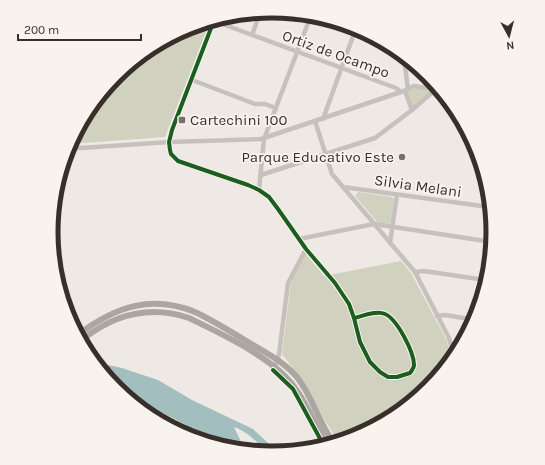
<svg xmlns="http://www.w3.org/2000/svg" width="545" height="465" font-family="Karla,sans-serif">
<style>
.green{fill:#d0d2bf}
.water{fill:#a2bebe}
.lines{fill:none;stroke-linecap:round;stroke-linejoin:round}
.minor{stroke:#c7c1bd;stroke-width:4.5}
.major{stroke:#aca6a2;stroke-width:6}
.cycleway-casing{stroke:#f9f3ed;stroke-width:6}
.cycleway{stroke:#1b5e20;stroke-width:4}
.poi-dot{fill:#78706c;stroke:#f9f3ed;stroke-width:1.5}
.labels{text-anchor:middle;stroke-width:3.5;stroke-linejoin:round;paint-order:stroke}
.street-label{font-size:15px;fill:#382f2b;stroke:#f9f3ed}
.poi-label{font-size:15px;fill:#382f2b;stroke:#f9f3ed;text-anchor:start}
.rim{fill:none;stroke:#382f2b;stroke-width:5}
</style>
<rect width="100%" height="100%" fill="#eee9e4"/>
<g class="green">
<path d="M209 24 165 137 70 144 116 76 188 28Z"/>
<path d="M415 88 433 90 413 108 407 91Z"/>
<path d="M358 192 392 197 394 199 391 222 389 224 378 223 355 196Z"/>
<path d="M305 253 324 276 401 261 411 273 447 341 451 356 429 389 357 437 338 441 324 419 305 384 282 354 291 281Z"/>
</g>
<path class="water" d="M99 363 122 368 158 380 192 400 253 429 267 442 277 453H268C258 443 247 431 234 427L244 448 204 440 186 425 152 407 126 396 116 389Z"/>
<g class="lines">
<g class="minor">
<path d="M217 22 396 88 401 92"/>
<path d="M213 23 172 130 169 142 170 150 171 154 178 161 248 185 259 190 269 197 278 209 306 249 335 283 349 304 354 318 360 342 370 362 380 372 388 377H397L410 373C412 370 414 368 414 365 414 352 397 319 385 314 377 310 363 316 354 318"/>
<path d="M252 35 260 13"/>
<path d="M404 59 408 89"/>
<path d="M192 80 255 104H265L276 108"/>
<path d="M405 91 412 110"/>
<path d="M449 108 478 154"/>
<path d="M323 119 356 28"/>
<path d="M315 121 332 174 415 272 449 338 453 353"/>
<path d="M68 147 81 148 169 142 261 139 401 92 414 86 439 90"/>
<path d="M261 175 375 138 412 110 435 90"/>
<path d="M343 187 489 207"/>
<path d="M259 190 264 139 310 18"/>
<path d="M299 239 374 224 492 242"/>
<path d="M390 243 397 195"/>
<path d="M415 272 424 271 485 280"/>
<path d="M437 316 445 315 476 320"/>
<path d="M275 367 279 354 288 283 306 249"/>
</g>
<g class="major">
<path d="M79 334C115 307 152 294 195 312 212 320 228 330 243 339 261 350 282 360 296 376 312 395 318 421 333 442"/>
<path d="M83 339C115 314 150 305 189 318 222 334 274 358 295 388 308 405 315 425 327 443"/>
</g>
<g class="cycleway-casing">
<g id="cycleway">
<path d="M213 23 172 130 169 142 170 150 171 154 178 161 248 185 259 190 269 197 278 209 306 249 335 283 349 304 354 318 360 342 370 362 380 372 388 377H397L410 373C412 370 414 368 414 365 414 352 397 319 385 314 377 310 363 316 354 318"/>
<path d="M273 370 293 389 323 444"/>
</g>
</g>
<use href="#cycleway" class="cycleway"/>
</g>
<g class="poi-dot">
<rect x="178" y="116" width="8" height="8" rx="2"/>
<circle cx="402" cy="157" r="4"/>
</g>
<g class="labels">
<g class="street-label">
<text transform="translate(336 54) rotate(20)" y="5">Ortiz de Ocampo</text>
<text transform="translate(418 186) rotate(8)" y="5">Silvia Melani</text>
</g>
<g class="poi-label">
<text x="190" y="125">Cartechini 100</text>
<text x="394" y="162" text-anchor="end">Parque Educativo Este</text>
</g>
</g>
<path d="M0 0H545V465H0ZM58 232a214 214 0 1 1 428 0a214 214 0 1 1-428 0Z" fill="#f9f3ed" fill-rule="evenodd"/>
<path class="rim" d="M58 232a214 214 0 1 1 428 0a214 214 0 1 1-428 0Z"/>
<g transform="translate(509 36) rotate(173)" stroke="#f9f3ed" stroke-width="3" paint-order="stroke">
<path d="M0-3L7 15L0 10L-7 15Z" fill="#382f2b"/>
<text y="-6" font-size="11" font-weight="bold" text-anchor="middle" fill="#382f2b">N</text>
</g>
<path d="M18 34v6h123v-6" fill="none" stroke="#382f2b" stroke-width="2"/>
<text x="24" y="34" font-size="12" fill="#382f2b" stroke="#f9f3ed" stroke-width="3" paint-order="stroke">200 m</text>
</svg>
